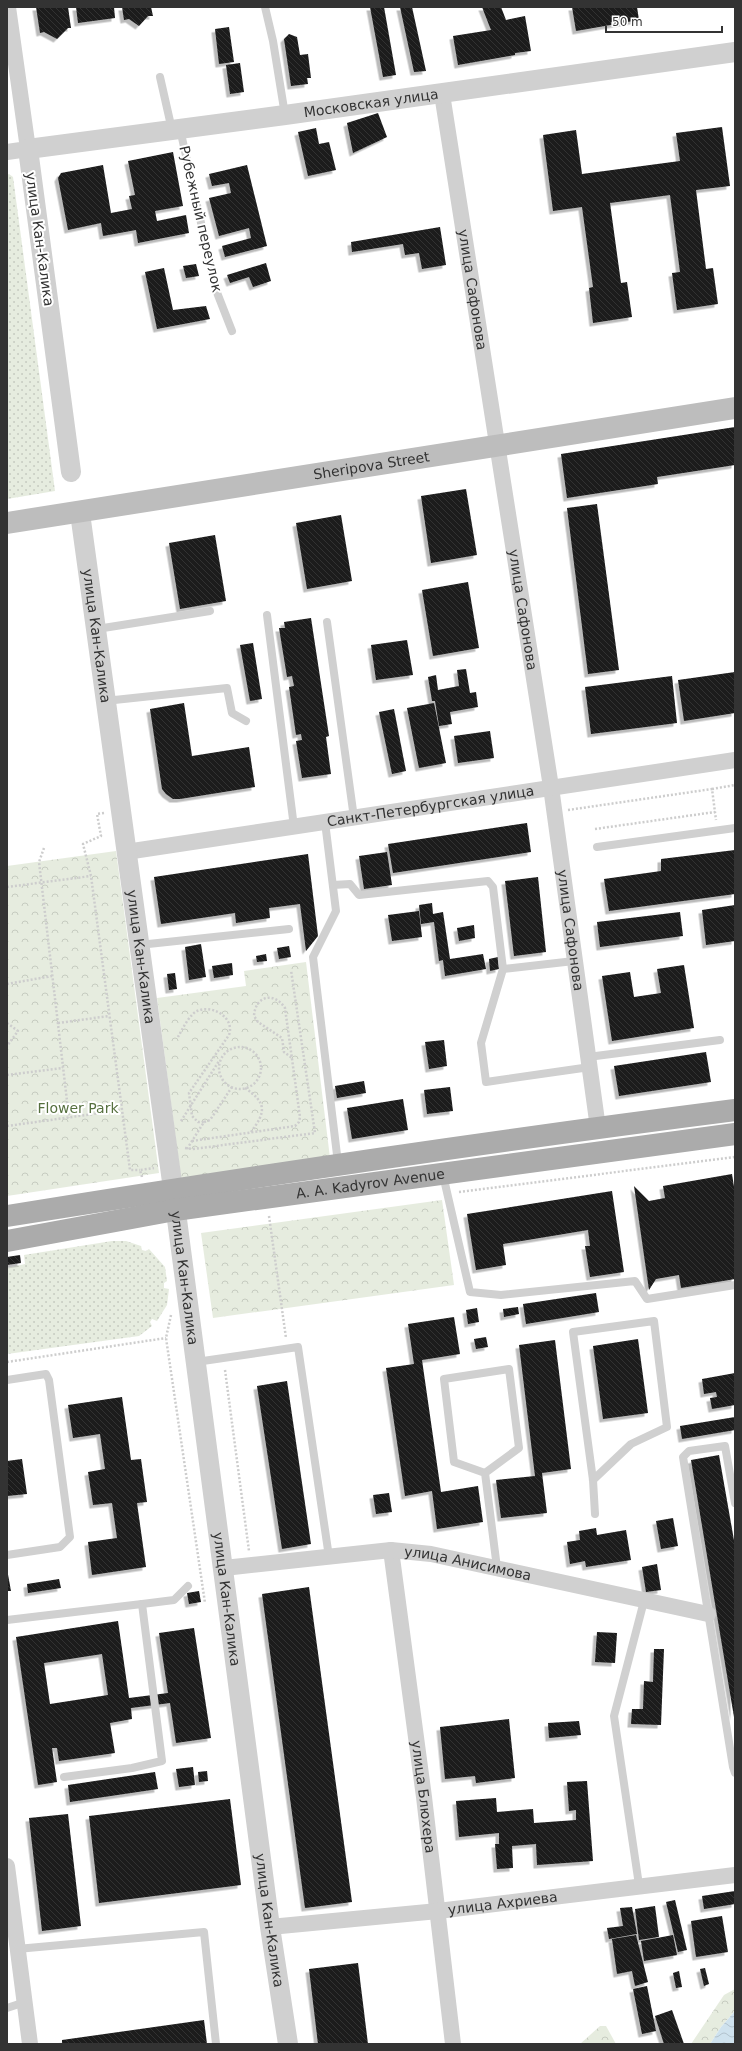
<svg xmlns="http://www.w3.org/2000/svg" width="742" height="2051" font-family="'DejaVu Sans',sans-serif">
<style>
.grass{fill:url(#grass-dots)}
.forest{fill:url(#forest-crowns)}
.water{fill:url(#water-waves)}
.building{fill:url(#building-back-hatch);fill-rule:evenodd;filter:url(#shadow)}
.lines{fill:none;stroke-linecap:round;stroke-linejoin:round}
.path{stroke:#cdcdcd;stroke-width:2.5;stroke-dasharray:2 2;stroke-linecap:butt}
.service{stroke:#d0d0d0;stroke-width:8}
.minor{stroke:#d0d0d0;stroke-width:16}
.tertiary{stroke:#d0d0d0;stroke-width:20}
.secondary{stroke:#bdbdbd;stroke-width:22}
.primary{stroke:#ababab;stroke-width:22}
.labels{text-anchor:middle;stroke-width:4;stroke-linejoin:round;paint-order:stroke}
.street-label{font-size:14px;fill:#333;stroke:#fff}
.park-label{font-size:14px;fill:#56703f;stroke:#fff}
</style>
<defs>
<pattern id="grass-dots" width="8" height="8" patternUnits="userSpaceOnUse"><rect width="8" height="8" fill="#e6ecdf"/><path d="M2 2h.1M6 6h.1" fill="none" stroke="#c6cbc0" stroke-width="1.8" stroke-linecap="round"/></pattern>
<pattern id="forest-crowns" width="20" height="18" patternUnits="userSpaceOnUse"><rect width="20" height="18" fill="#e6ecdf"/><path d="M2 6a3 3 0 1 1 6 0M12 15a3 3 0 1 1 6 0" fill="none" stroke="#c6cbc0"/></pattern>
<pattern id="water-waves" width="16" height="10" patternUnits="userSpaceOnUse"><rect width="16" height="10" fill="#cfe2ee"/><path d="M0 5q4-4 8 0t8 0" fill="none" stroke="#b2c2cd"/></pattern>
<pattern id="building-back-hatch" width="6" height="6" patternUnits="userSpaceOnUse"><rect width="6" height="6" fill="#1a1a1a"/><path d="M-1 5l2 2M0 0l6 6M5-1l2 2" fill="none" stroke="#333"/></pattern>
<filter id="shadow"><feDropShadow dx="-3.5" dy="3.5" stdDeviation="0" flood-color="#0004"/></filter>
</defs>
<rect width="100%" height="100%" fill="#fff"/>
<g class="grass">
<path d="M9 174 13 177 55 491 7 499V175Z"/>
<path d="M112 1241H126L141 1246 142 1250 146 1251 149 1249 165 1267 167 1281 164 1283V1288L169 1289 167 1305 157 1321 152 1319 150 1322 152 1326 139 1336 7 1354V1268L25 1264 24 1255Z"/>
</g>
<g class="forest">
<path d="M116 851 159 1173 7 1196V866Z"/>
<path d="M306 962 330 1158 181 1178 157 998 246 986 244 971Z"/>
<path d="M442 1200 454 1285 213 1318 201 1233Z"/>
<path d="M735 1989V2011L721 2027 710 2044H691L724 1995Z"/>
<path d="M600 2026H606L616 2044H580Z"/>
</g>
<path class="water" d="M735 2011V2044H710L721 2027Z"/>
<g class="building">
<path d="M36 7H68L71 28H68L57 39 44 32 40 33Z"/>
<path d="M76 7H114L115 18 78 23Z"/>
<path d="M122 7H151L153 16H148L139 26 129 19 124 20Z"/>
<path d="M370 7H384L396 75 383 77Z"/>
<path d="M400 7H412L426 71 414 72Z"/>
<path d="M482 7H501L506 20 525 16 531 51 515 53V55L458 65 453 36 491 30Z"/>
<path d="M572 7H637L639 20 576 31Z"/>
<path d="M229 27 234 62 219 64 215 29Z"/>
<path d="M289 34 297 37 300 55 308 54 311 78H307L308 84 291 86 284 39Z"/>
<path d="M240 63 244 92 230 94 226 65Z"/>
<path d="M378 113 387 137 353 153 347 123Z"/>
<path d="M722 127 730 186 696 190 706 269 713 268 718 304 677 310 672 273 680 272 670 195 610 203 621 283 627 282 632 317 593 323 589 288 593 287 582 207 553 211 543 135 576 130 582 174 680 161 676 133Z"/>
<path d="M316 128 319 144 329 142 336 170 308 176 298 132Z"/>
<path d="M173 152 183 206 155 211 157 221 186 215 189 233 138 243 136 230 103 236 101 223 68 230 58 178 61 173 103 165 111 213 132 209 129 196 135 195 128 161Z"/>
<path d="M247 165 267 246 225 257 222 246 251 238 249 228 219 236 209 198 231 193 229 183 212 186 209 174Z"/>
<path d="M440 227 446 265 422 269 419 253 405 255 403 244 352 252 351 242Z"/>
<path d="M266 263 271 281 253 287 249 277 230 283 227 275Z"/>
<path d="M196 264 199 276 186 278 183 266Z"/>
<path d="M164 268 173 310 206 306 210 319 157 329 145 272Z"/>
<path d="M735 427V465L657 477 658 484 567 498 561 454Z"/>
<path d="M466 489 477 555 431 563 421 496Z"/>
<path d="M597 504 619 670 588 674 567 508Z"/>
<path d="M341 515 352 581 307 589 296 523Z"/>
<path d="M215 535 226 601 180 609 169 543Z"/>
<path d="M468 582 479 648 433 656 422 590Z"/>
<path d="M311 618 329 736 326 737 331 774 302 778 296 741 302 740 301 734 296 735 289 687 294 686 292 676 287 677 279 628H285L284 622Z"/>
<path d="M407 640 413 675 376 680 371 645Z"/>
<path d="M253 643 262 699 250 701 240 645Z"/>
<path d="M466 669 470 693 476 692 478 707 450 712 452 724 439 726 435 701H432L428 677 436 675 438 690 459 686 457 670Z"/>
<path d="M735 672V713L684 721 678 680Z"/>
<path d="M672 676 677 723 591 734 585 687Z"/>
<path d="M184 703 192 756 249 747 255 787 180 799H173L166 794 162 789 150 709Z"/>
<path d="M434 703 446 763 419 768 407 708Z"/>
<path d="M394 709 406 771 392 774 379 712Z"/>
<path d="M490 731 494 758 458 763 454 736Z"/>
<path d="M527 823 531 852 393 873 388 844Z"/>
<path d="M735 850V894L609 911 604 879 661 871V859Z"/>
<path d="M387 852 392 885 364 889 359 856Z"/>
<path d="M308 854 318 936 306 951 300 904 269 908 270 918 236 923 235 913 161 924 154 877Z"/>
<path d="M538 877 546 952 514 956 505 881Z"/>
<path d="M432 903 433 914 443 912 450 959 483 954 486 969 445 976 443 960 439 961 434 922 421 924 419 905Z"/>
<path d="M735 905V941L706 945 702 910Z"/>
<path d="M419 911 422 937 392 941 388 915Z"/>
<path d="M680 912 683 936 600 947 597 922Z"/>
<path d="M474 925 475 938 459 941 457 928Z"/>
<path d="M201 944 206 977 189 980 185 947Z"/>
<path d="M289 946 291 957 279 959 277 948Z"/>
<path d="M266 954 267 961 257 962 256 956Z"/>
<path d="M498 957 499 969 490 971 489 959Z"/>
<path d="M232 963 233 975 214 978 212 966Z"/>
<path d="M684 965 694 1028 612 1041 602 976 630 972 634 997 661 993 657 969Z"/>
<path d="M175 973 177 989 169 990 167 974Z"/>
<path d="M444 1040 447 1066 429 1069 425 1042Z"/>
<path d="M706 1052 711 1082 619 1096 614 1066Z"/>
<path d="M364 1081 366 1093 337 1098 335 1086Z"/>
<path d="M450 1087 453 1111 427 1114 424 1090Z"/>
<path d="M403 1099 408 1130 352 1139 347 1108Z"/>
<path d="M732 1174 735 1193V1279L681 1288 679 1275 656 1279 649 1290 634 1186 649 1201 665 1198 663 1186Z"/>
<path d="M612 1191 624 1272 590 1277 585 1246H590L588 1230 503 1244 506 1265 476 1270 467 1214Z"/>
<path d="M20 1255 21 1263 7 1265V1257Z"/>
<path d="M596 1293 599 1312 526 1324 523 1304Z"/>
<path d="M518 1307 519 1314 504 1317 503 1309Z"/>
<path d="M477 1308 479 1322 468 1324 466 1310Z"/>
<path d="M454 1317 460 1354 422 1360 441 1492 478 1486 483 1522 437 1529 432 1491 405 1496 386 1368 414 1364 408 1324Z"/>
<path d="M486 1337 488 1347 476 1349 474 1339Z"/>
<path d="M638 1339 648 1413 603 1419 593 1346Z"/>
<path d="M555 1340 571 1469 542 1473 547 1513 501 1518 496 1480 535 1476 519 1345Z"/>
<path d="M735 1373V1405L712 1409 710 1398 717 1397 716 1392 704 1394 702 1379Z"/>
<path d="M287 1381 311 1544 282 1549 257 1386Z"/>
<path d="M122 1397 131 1460 141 1459 147 1502 137 1503 146 1567 92 1575 88 1542 117 1538 112 1503 93 1505 88 1472 105 1469 100 1434 73 1438 68 1405Z"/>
<path d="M735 1417V1430L682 1439 680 1426Z"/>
<path d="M719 1455 735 1546 734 1717 691 1460Z"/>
<path d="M22 1459 27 1494 7 1496V1461Z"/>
<path d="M389 1493 392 1512 376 1514 373 1495Z"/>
<path d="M673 1518 678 1546 661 1549 656 1521Z"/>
<path d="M596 1528 597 1535 626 1530 631 1560 586 1567 585 1561 570 1564 567 1542 580 1540 579 1531Z"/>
<path d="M657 1564 661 1590 646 1592 642 1567Z"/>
<path d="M7 1569 11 1591H7Z"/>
<path d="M59 1579 61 1588 28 1593 27 1584Z"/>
<path d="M309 1587 352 1902 305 1908 262 1594Z"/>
<path d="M199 1591 201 1602 189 1604 187 1593Z"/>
<path d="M118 1621 129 1698 168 1693 159 1633 194 1628 211 1738 176 1743 170 1703 131 1708 132 1719 110 1723 115 1753 59 1761 57 1748H52L57 1782 38 1785 16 1637ZM102 1654 108 1695 50 1704 44 1663Z"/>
<path d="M597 1632 617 1633 615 1663 595 1662Z"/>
<path d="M654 1649H664L661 1725 631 1724 632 1709H643L644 1681 653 1682Z"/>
<path d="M509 1719 515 1778 476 1783 475 1776 445 1779 440 1727Z"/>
<path d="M579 1721 581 1735 549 1738 548 1723Z"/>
<path d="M193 1767 195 1785 179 1787 176 1769Z"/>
<path d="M207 1771 208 1781 199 1782 198 1772Z"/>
<path d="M155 1772 158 1789 70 1802 68 1785Z"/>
<path d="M587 1781 593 1861 537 1865 536 1844 512 1846 513 1868 497 1869 495 1844H499V1833L459 1837 456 1801 496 1798 497 1812 533 1809 534 1823 576 1820V1810L569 1811 567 1782Z"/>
<path d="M230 1799 241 1885 99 1903 89 1816Z"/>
<path d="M68 1814 81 1926 42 1931 29 1818Z"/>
<path d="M735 1891V1904L704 1909 702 1896Z"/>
<path d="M675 1900 687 1950 678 1952 666 1902Z"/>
<path d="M655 1906 659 1937 639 1940 635 1909Z"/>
<path d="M632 1907 637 1934 609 1939 607 1928 623 1926 620 1908Z"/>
<path d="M722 1916 728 1952 696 1957 691 1921Z"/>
<path d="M636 1935 648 1982 635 1986 632 1971 617 1974 612 1939Z"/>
<path d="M673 1935 677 1955 644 1961 641 1941Z"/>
<path d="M358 1963 368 2044H318L309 1969Z"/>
<path d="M705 1968 709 1984 704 1986 700 1969Z"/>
<path d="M679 1971 682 1987 676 1988 673 1973Z"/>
<path d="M647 1986 656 2031 642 2034 633 1989Z"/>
<path d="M672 2010 684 2044H664L655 2016Z"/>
<path d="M204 2020 207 2044H62V2040Z"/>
</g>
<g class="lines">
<g class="path">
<path d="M712 789 735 785"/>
<path d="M568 810 712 789 716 820"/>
<path d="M104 813 97 814 101 836 83 844 91 876 130 1170H140"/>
<path d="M595 829 715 812"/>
<path d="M44 848 39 862 69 1118"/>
<path d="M7 887 91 876"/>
<path d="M7 984 52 976"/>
<path d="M7 1023 18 1031 7 1046"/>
<path d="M58 1023 109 1016"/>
<path d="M178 1037C182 1030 189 1015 197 1011 213 1004 235 1018 229 1035L189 1093 192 1116 198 1122H204"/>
<circle cx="240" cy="1068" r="21"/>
<path d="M7 1075 63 1068"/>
<path d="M245 1088C267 1103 266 1112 251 1132"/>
<path d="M181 1121 219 1061"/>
<path d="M7 1126 122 1110"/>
<path d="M192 1141 295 1126 299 1122 300 1117 285 1008C274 991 255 996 254 1016L258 1022 282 1038 284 1052 292 1058"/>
<path d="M185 1148 193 1149 315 1133 291 970"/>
<path d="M187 1149 204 1122 210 1120 232 1087"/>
<path d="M142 1177 140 1170 154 1168"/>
<path d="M459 1192 735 1157"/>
<path d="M269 1216 286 1338"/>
<path d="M171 1315 166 1338 205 1603"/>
<path d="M7 1362 166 1338"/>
<path d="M225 1370 249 1551"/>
</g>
<g class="service">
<path d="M265 7 273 41 285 115"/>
<path d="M160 77 172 130"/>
<path d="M180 129 216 290 232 331"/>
<path d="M267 615 294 827"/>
<path d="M327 622 354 818"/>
<path d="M97 629 210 611"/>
<path d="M105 701 227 688 232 713 246 721"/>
<path d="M325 822 336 911 313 957 338 1163"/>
<path d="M597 847 735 828"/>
<path d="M333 885 350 884 359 895 488 881 493 887 503 969"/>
<path d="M139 945 289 929"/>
<path d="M574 961 503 969 481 1043 486 1082 590 1067"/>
<path d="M588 1057 720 1040"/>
<path d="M443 1175 470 1292 501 1295 635 1281 647 1299 735 1285"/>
<path d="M196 1362 298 1347 329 1557"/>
<path d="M7 1380 46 1374 49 1380 70 1537 60 1547 7 1555"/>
<path d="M485 1473 519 1448 509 1369 444 1379 454 1462 485 1473 497 1568"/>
<path d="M593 1480 631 1444 667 1427 654 1321 573 1332 593 1480 595 1514"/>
<path d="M735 1503 725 1446 689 1451 683 1457 733 1767 735 1773"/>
<path d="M142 1604 174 1600 188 1586"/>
<path d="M7 1620 142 1604 162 1761 132 1768 64 1777"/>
<path d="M639 1885 614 1716 644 1601"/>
<path d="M17 1949 204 1932 216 2044"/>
<path d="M7 2008 25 2002"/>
</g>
<g class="minor">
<path id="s1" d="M442 94 551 787 598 1128"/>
<path d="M7 152 28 149 8 7"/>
<path id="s2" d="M126 852 735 760"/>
<path id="s3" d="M391 1550 424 1797 453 2044"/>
<path id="s4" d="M224 1568 391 1550 431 1554 708 1614"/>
<path d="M7 1866 30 2044"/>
<path id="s5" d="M270 1927 438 1911 735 1875"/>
</g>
<g class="tertiary">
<path id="s6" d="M71 472 28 149 285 115 735 52"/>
<path id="s7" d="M80 513 173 1189 270 1927 288 2044"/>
</g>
<path class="secondary" id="s8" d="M7 523 735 408"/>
<g class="primary">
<path d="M7 1216C249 1177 492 1141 735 1110"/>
<path id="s9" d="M7 1241 175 1210 735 1134"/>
</g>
</g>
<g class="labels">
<g class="street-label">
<text dy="5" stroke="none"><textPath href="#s6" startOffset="672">Московская улица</textPath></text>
<text transform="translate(201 219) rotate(77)" y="5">Рубежный переулок</text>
<text transform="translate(40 239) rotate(82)" y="5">улица Кан-Калика</text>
<text dy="5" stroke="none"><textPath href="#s1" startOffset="198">улица Сафонова</textPath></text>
<text dy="5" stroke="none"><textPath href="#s8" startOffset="369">Sheripova Street</textPath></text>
<text dy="5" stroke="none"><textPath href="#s1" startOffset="522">улица Сафонова</textPath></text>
<text dy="5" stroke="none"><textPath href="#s7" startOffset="124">улица Кан-Калика</textPath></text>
<text dy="5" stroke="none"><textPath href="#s2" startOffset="308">Санкт-Петербургская улица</textPath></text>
<text dy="5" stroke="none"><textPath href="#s1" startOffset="846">улица Сафонова</textPath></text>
<text dy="5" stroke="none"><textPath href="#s7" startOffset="448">улица Кан-Калика</textPath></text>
<text dy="5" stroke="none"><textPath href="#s9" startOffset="368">A. A. Kadyrov Avenue</textPath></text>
<text dy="5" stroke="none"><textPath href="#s7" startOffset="772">улица Кан-Калика</textPath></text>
<text dy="5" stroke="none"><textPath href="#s4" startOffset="246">улица Анисимова</textPath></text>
<text dy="5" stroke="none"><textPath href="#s7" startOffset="1096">улица Кан-Калика</textPath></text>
<text dy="5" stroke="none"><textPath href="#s3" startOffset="249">улица Блюхера</textPath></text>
<text dy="5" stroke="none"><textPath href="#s5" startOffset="234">улица Ахриева</textPath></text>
<text dy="5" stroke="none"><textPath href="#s7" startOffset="1420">улица Кан-Калика</textPath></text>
</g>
<g class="park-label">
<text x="78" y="1113">Flower Park</text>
</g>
</g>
<rect width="742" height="2051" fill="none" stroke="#333333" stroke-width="16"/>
<path d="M606 26v6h116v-6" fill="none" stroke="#333333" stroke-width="2"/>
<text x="612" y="26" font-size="12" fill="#333333" stroke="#ffffff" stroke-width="3" paint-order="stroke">50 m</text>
</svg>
